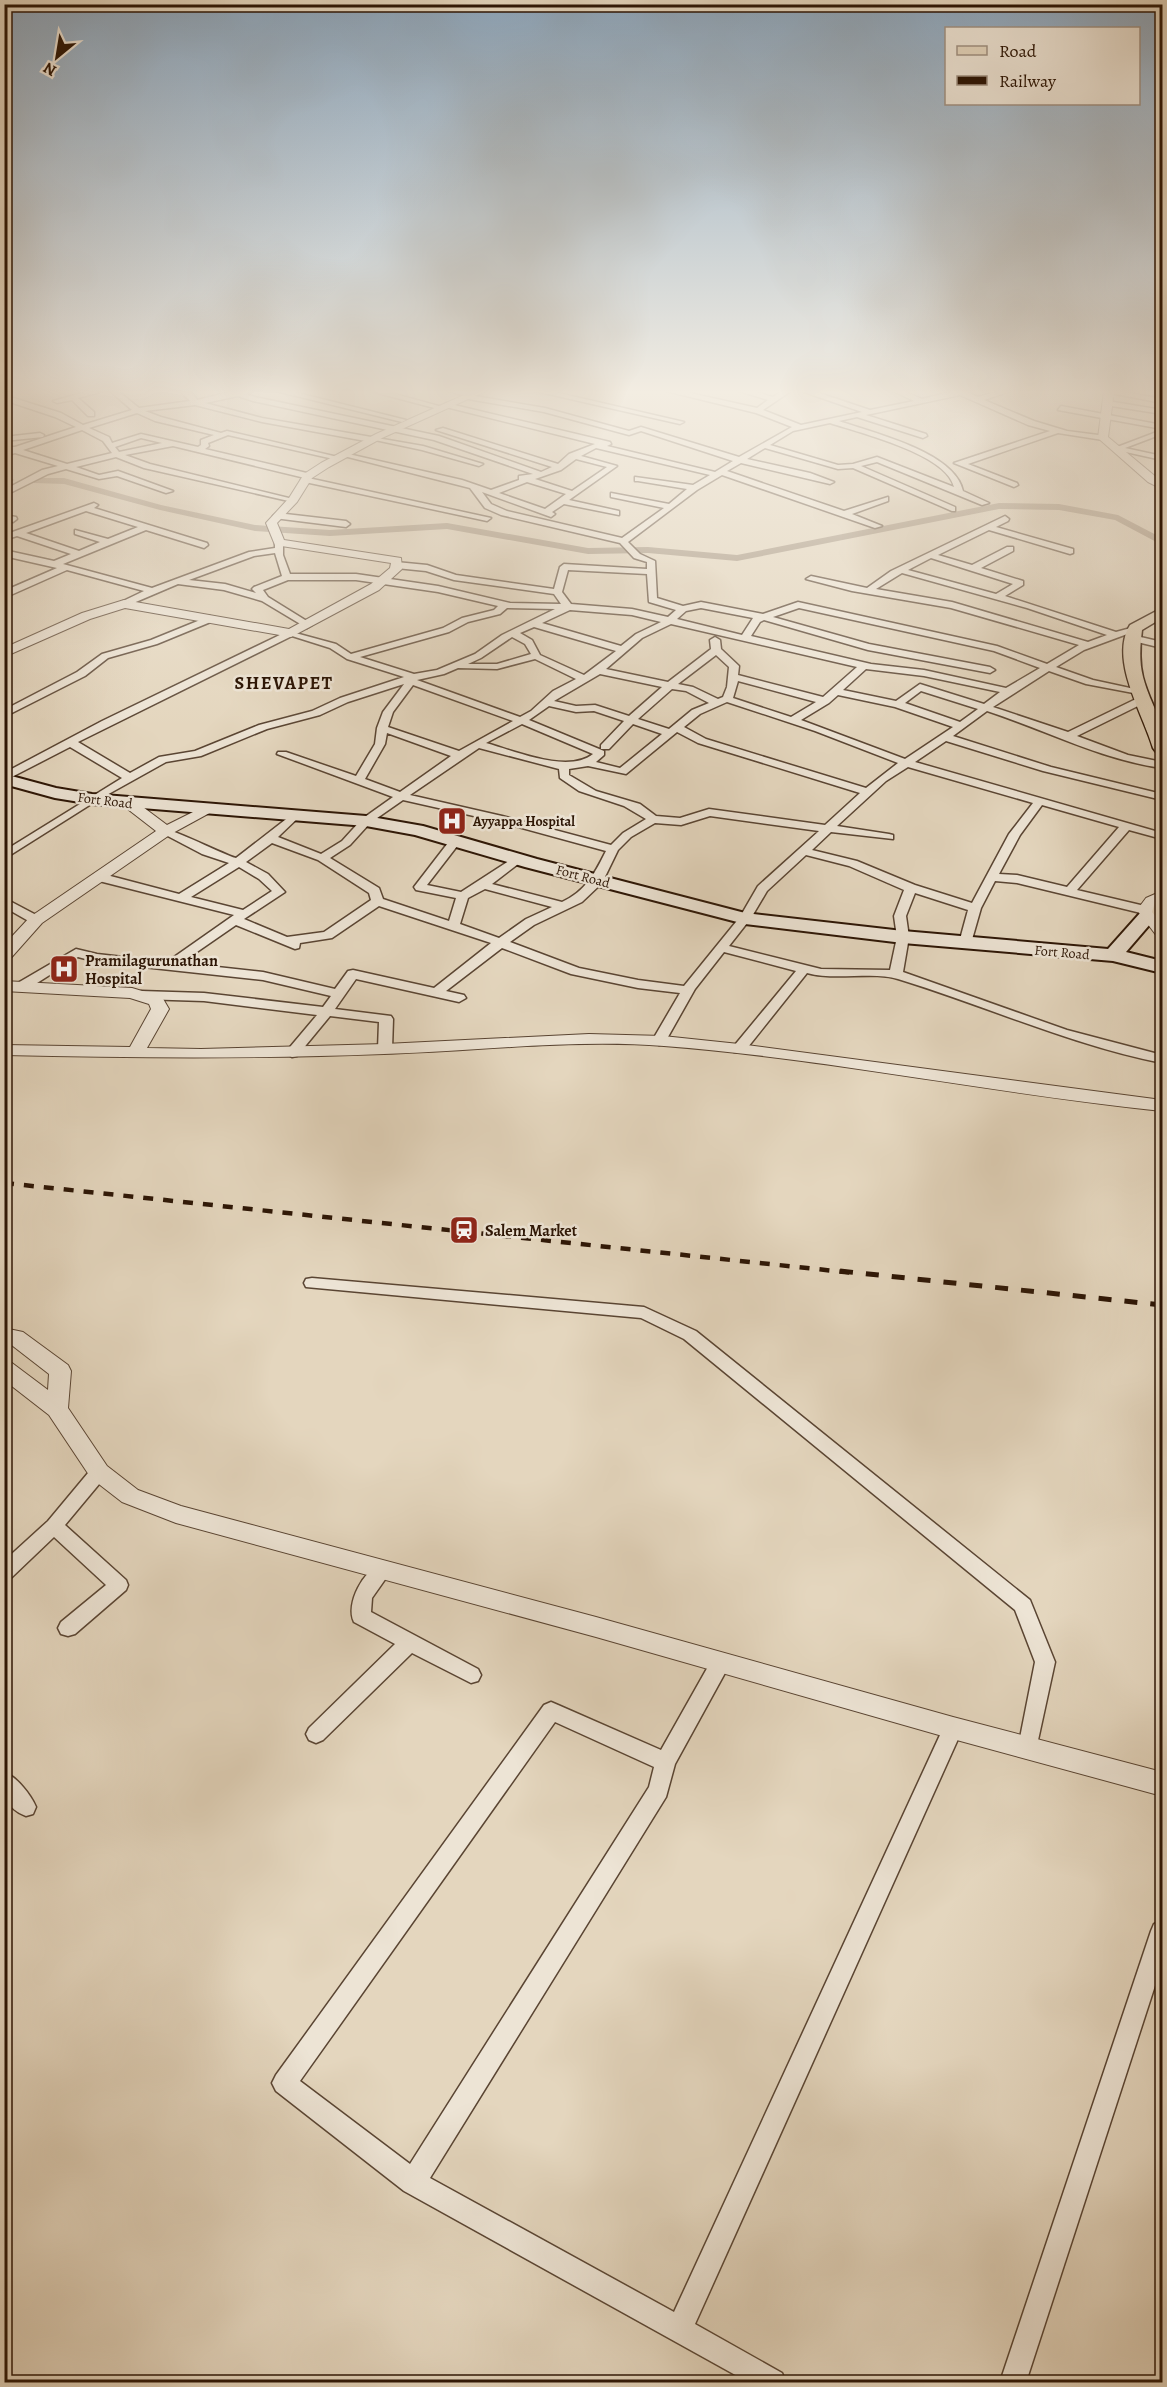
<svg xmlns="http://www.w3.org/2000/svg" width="1167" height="2387" font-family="Alegreya,serif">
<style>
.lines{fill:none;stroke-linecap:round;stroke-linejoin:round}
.canal{fill:#a5947f;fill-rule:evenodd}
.minor-casing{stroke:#5a4533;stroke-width:3}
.tertiary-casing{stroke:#5a4533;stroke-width:2}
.secondary-casing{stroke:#2c1505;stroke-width:4}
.primary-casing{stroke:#2c1505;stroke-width:3}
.minor{fill:#ede4d5;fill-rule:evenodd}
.tertiary{fill:#ede4d5;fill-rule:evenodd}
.secondary{fill:#ede4d5;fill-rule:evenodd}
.primary{fill:#e4d6be;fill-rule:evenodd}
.rail-far1{stroke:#2c1505;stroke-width:4.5;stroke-dasharray:10 10;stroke-linecap:butt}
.rail{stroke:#2c1505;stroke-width:5;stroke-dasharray:13 13;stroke-linecap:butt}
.labels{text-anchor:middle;stroke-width:5;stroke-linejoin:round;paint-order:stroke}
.far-street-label{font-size:14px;fill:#2c1505;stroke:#ede4d5}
.far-poi-label{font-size:14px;font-weight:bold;fill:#2c1505;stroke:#ede4d5;text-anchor:start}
.poi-label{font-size:16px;font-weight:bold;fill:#2c1505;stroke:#ede4d5;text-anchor:start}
.far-district-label{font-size:18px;font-weight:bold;letter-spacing:1.5px;fill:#2c1505;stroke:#ede4d5}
</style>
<rect width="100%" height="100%" fill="#e4d6be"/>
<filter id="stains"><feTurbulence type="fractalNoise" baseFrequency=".00333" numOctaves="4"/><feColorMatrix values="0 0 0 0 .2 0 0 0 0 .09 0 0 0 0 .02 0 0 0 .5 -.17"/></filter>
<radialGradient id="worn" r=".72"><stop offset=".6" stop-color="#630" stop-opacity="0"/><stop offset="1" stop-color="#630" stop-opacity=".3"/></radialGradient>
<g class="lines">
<g class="canal">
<path d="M4 477 15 480 4 483Z"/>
<path d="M37 478H64L161 505 255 525 330 530 447 523 588 548 648 547 737 555 999 503 1059 504 1118 515 1162 538V545L1115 520 1059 510 999 509 737 561 648 553 588 554 447 529 330 536 255 531 160 510 64 484 34 483V479Z"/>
</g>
<g class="minor-casing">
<g id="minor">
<path d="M89 391H104L78 398 94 412V416H88L72 400 57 403 53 401Z"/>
<path d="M110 391H118L139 408 190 401 180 391 192 392 197 400 234 391H248L246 394 255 397 439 436 541 472 552 467 436 430 443 428 558 464 569 454 595 444 446 407V403L610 442 611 444 607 446 715 472 733 461 641 431 629 435 544 412 468 399 465 396 449 391 475 393V396L545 408 629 431 641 427 739 457 792 427 756 413 666 391H681L757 408 768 400 739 391H753L773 397 782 391H791L763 410 801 425 862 412 801 391H813L870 410 914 401 893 391H904L922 399 954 391H964L978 397 999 391H1011L984 400 1034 421 1067 431 1106 436 1107 438 1103 440 1058 433 968 464 1017 483 1018 485 1014 487 954 463 1050 431 1028 425 960 395 866 415 926 434 927 436 923 438 857 417 839 421C873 433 955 452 963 491L989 503 982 505 877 462 861 466 955 507V511H952L853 468 838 469 765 448 747 459 810 473 834 482 830 484 741 463 727 471 844 511 888 497V501L852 514 882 526 875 528 722 475 697 490 628 542 640 554 655 561 657 598 683 606 701 602 763 614 798 602 997 646 1047 664 1079 645 951 608 852 591 806 579 811 576 867 588 891 571 1005 516 1009 519 1008 521 996 527 1073 549V553L1070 554 989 530 938 555 972 565 1007 547H1013V551L981 568 1023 581V585L1005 596 1116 632 1138 626V630L1084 650 1056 667 1093 680 1144 691V695L1086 684 1049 671 993 707 1068 732 1138 698H1146V702L1077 736 1128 755 1162 762V768C1102 760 1045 730 987 711L953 736 1051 767 1162 794V800L1043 771 946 741 915 762 1162 833V839L1129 830 1077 890 1149 907 1151 910 1145 914 1017 883 995 881 981 908 971 943 965 947 959 943 968 910 915 893 906 916 909 937 903 972 1067 1030 1162 1055V1063C1071 1045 986 1006 898 979 873 971 836 981 807 973L744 1052H734L732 1049 734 1046 796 971 724 952 695 989 664 1044 659 1045 652 1041 680 993 638 988 571 974 502 948 446 991 464 995 466 998 459 1002 356 979 335 1009 391 1016 393 1019 392 1049 385 1053 378 1049 379 1022 330 1016 297 1056 292 1057 285 1053 317 1015 204 1001 141 999 134 995 141 991 204 993 323 1007 331 996 263 980 97 962 78 957 26 990H16L15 987 16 984 76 949 97 954 167 962 234 915 95 880 93 877 99 873 179 894 229 863 202 854 162 833V829C170 827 222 854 236 858L294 813 300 816 278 837 321 854 342 841 362 819 393 797 277 754 278 752H286L356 776 375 744 377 728 383 712 404 684 348 702 320 715 267 729 201 756 166 762 96 801 4 859V851L122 778 70 747 4 781V773L102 721 288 631 336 644 351 654 443 628 462 618 494 610 498 606 438 592 356 580H288L263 590 268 597 310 623 312 625 307 628 262 601 224 590 178 584 124 607 121 606V602L144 591 67 570 4 598V591L57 568 4 556V550L54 561 71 554 17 536 4 540V535L94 503 98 505 94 508 207 543 208 545 204 548 146 530 63 564 152 588 249 552 275 548V543L279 540 283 543V555L290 574H356L438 586 510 603 561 604 554 594 454 580 426 571 396 568 392 565 396 562 427 565 456 575 554 589 560 567 564 564 647 569V562L634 558 620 543 501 515 485 508 470 488 340 455 344 453 462 480 491 490 519 480V476L533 474 434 440 253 401 238 396 205 403 262 418 423 446 483 464 479 466 422 450 375 440 371 442 262 422 195 405 145 411 161 417 221 433 227 431 342 458 338 460 228 435 208 443 209 446 205 449 311 474 312 476 308 478 491 518 487 521 305 482 301 480 305 478 173 446 125 455 150 464 297 500 293 502 144 468 116 457 76 467 99 475 118 471 173 491 166 493 117 476 99 479 66 469 48 474 4 496V490L42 470 58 466 15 453 4 456V451L9 447H15L76 427 55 417 4 400V395L61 413 83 425 132 410ZM137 413 155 421 214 435 201 440V445L198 447 141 434 112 443 109 437 89 428ZM830 423C860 433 947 454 954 487L877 457 853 464 838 465 770 445 793 431ZM82 430 103 441 112 453 67 464 23 450ZM141 438 162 443 119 452 115 447ZM596 448 710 475 693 485 635 477V481H638L687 489 669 504 611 493V497L664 508 622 538 507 511 491 504 482 492 551 517 555 514 552 512 564 504 619 515V511L569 500 617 466 581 456ZM576 459 607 467 572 491 535 479 561 470ZM527 482 566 494 545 509 499 493ZM86 511 138 527 108 539 75 530V534L100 542 79 551 26 533ZM275 553 282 576 254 587 252 589 256 593 225 584 189 580 254 556ZM931 558 1013 584 996 594 908 570ZM568 570 647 574 649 602 676 610 668 617 632 609 571 604 562 592ZM902 573 1027 608 1107 635 1088 642 952 602 876 589ZM507 608 555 609 502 635 475 654 437 670 414 674 360 657 449 632 468 622 500 614ZM701 608 753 618 742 635 677 619 686 611ZM799 608 994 651 1040 668 1006 688 924 670 871 664 751 636 760 622 764 620 868 650 990 673 995 670 990 667 869 644 773 617ZM570 610 632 615 661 622 636 634 621 646 542 623ZM671 624 857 667 823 697 738 675 739 666 721 649 720 640 715 637 710 640 711 649 668 682 606 669 642 638ZM534 627 616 651 584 675 540 655 532 640 520 633ZM292 636 330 648 347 659 404 677 340 698 312 711 259 725 195 751 159 757 130 773 78 742ZM512 637 525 644 531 654 497 664H468L481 658ZM716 655 729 667 727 687 723 697 718 699 693 687 678 684ZM535 659 576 679 553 691 531 711 520 717 417 680 444 674 458 668 497 669ZM866 669 924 676 1000 692 984 704 920 684 896 701 843 690ZM600 674 662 687 629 716 595 705 576 706 554 701ZM738 681 816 702 791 717 733 698ZM413 685 513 721 459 751 388 727 393 712ZM672 689 686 691 709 703 692 710 669 729 638 719ZM921 691 978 709 960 722 905 703ZM838 695 895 707 953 727 905 759 801 720 829 703ZM727 702 815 731 898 763 866 788 706 739 684 727 700 714ZM549 706 576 712 594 711 624 721 601 745V749H609L633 724 662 734 620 768 596 762 604 755V751L529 720ZM522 724 593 754C568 774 515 751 486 743ZM677 732 698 743 860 793 825 825 709 809 680 818 656 816 640 804 596 791 569 775V769L588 766 626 774ZM387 733 451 756 400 792 365 779 385 744ZM479 748 559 769 560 778 579 791 624 806 646 819 623 833 611 845 502 816 410 795ZM908 767 1033 803 1009 834 972 903 915 885 857 861 812 850 831 832 893 839V835L889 834 837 826 886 781ZM403 800 496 821 606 851C595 873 586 891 562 902L492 884 522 861V857L518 855 461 892 427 885 461 841 459 839H451L414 887 416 890 456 898 449 921 383 899 379 888 330 858 350 845 370 823ZM1042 805 1119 827 1067 887 1017 875 999 874 1020 835ZM710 816 819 831 758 886 740 917 684 986 638 980 579 968 510 942 534 925 582 902 602 883 618 850 631 837 655 823 681 825ZM272 843 318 860 369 893 371 900 324 932 287 937 244 919 285 892 268 874 246 862ZM806 855 849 866 904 890 894 916 897 937 890 970 821 969 729 946 751 918 767 891ZM239 867 259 879 272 891 243 910 191 897ZM485 889 552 907 526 919 499 938 460 924 468 898ZM379 906 491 943 434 988 353 970 348 971 335 989 263 972 181 963 236 925 295 949 299 948 300 943 332 938Z"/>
<path d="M276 391H290L406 420 402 422Z"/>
<path d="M370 391H384L446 408 442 410Z"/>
<path d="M535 391H550L684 422 680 424Z"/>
<path d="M1119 391 1162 399V403L1105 392Z"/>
<path d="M1108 401 1162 410V414L1105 405Z"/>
<path d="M1061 406 1162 425V429L1058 410Z"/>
<path d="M1162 430V434L1125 448 1162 456V460L1112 449Z"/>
<path d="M40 433 44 435 43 437 4 441V437Z"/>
<path d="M277 513 346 521 350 524 346 527 274 518 273 516Z"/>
<path d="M4 515 16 517 17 519 13 522 4 520Z"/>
<path d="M210 616 215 619 213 621 157 644 108 658 85 676 4 717V710L77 672 102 654 151 640Z"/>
<path d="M1132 635 1162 642V648L1129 640V636Z"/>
<path d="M4 898 40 917 42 920 36 924 32 923 4 907Z"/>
<path d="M312 1278 644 1307 696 1331 1030 1600 1055 1662 1035 1754 1028 1757 1021 1754 1018 1748 1035 1662 1015 1610 684 1339 641 1318 306 1287 304 1283 306 1279Z"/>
<path d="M99 1465 105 1467 108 1472 105 1477 65 1525 126 1580 128 1585 126 1590 75 1634 68 1636 61 1634 58 1628 61 1622 106 1585 54 1537 11 1578 4 1580V1561L48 1521 93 1467Z"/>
<path d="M382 1564 389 1566 391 1571 372 1598 371 1612 478 1669 481 1675 478 1681 471 1683 412 1653 323 1740 316 1743 309 1740 306 1734 309 1728 395 1644 354 1622C345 1604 364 1569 382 1564Z"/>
<path d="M721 1654 728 1656 731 1662 675 1764 666 1797 430 2178 674 2312 946 1722 953 1719 960 1722 963 1728 695 2324 782 2373 786 2382H748L404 2191 276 2091 272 2083 276 2075 544 1705 551 1702 558 1705 661 1750 714 1656ZM555 1722 654 1767 649 1787 410 2164 300 2081Z"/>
<path d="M4 1772C17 1777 31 1795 36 1807L33 1814 26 1816C4 1808 4 1792 4 1772Z"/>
<path d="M1162 1920V1964L1026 2382H1000L1151 1931 1154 1924Z"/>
</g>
</g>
<g class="tertiary-casing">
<g id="tertiary">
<path d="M473 391H486L382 438 329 467 312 478 297 502 277 523 284 540 401 558 402 569 379 590 291 637 125 608 90 619 4 657V648L82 613 124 600 289 629 371 584 390 568 391 563 275 545 266 523 289 498 304 474 321 463 376 434Z"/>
<path d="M1104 391H1114L1108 437 1162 482V489L1148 482 1098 438Z"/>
<path d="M130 800 135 801 167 825 203 807H213L215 810 171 834 42 923 10 959 4 961V945L30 917 156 831 125 807 123 804 125 801Z"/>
<path d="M1162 891V902L1153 910 1162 923V937L1156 935 1137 910 1146 898Z"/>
<path d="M4 981 132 988 162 997 169 1009 147 1048 201 1049 385 1044 589 1034 663 1036 739 1044 1162 1100V1111C996 1094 831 1059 664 1046 571 1039 477 1051 384 1054 257 1059 131 1058 4 1055V1045L130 1047 151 1009 149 1004 130 998 4 991Z"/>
<path d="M4 1328 23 1332 68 1365 71 1371 68 1408 107 1466 138 1490 181 1506 596 1617 953 1717 1162 1772V1796L953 1739 596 1637 176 1523 122 1502 91 1478 49 1415 4 1380V1360L12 1363 48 1390 49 1374 9 1343H4Z"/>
</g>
</g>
<g class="secondary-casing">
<path id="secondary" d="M4 774 56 788 92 794 366 816 423 826 537 859 745 913 903 931 1108 949 1141 912H1155L1157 916 1126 952 1162 961V973L1113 961 903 943 745 924 525 867 415 835 366 826 92 804 55 798 4 784Z"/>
</g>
<g class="primary-casing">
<g id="primary">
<path d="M1162 608V618L1142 630C1140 646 1139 661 1143 677 1151 708 1166 719 1162 753L1156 752 1153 748C1143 714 1109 659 1130 625Z"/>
<path d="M1162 900V918L1155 916 1152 912 1155 902Z"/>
</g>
</g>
<use href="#minor" class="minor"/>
<use href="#tertiary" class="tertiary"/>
<use href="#secondary" class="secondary"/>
<use href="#primary" class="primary"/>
<path class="rail-far1" d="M4 1183 854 1273"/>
<path class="rail" d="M840 1271 1162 1305"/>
</g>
<linearGradient id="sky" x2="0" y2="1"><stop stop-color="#8da7be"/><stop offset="0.54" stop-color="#f3ede2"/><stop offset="1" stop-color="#f3ede2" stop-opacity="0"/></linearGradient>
<rect width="1167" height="726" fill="url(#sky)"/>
<defs>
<g id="hospital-square" transform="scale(1.5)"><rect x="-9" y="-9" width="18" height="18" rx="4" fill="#8f2418" stroke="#ede4d5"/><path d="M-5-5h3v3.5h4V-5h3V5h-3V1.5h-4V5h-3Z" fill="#fff"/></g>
<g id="station-square" transform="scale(1.5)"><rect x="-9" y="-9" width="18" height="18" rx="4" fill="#8f2418" stroke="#ede4d5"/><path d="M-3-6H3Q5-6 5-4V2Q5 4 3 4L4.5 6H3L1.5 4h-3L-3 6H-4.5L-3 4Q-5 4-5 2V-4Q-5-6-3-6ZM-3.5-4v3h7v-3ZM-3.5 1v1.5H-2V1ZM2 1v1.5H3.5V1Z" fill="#fff"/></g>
</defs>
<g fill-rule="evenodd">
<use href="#hospital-square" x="452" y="821"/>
<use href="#hospital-square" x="64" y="969"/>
<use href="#station-square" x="464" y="1230"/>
</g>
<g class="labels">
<g class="far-street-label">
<text transform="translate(105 800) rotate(7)" y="5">Fort Road</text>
<text transform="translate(583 876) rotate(15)" y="5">Fort Road</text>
<text transform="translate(1062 952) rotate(5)" y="5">Fort Road</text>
</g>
<g class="far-poi-label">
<text x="473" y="826">Ayyappa Hospital</text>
</g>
<g class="poi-label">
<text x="85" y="966">Pramilagurunathan<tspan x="85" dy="18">Hospital</tspan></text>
<text x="485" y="1236">Salem Market</text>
</g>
<g class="far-district-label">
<text x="284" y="689">SHEVAPET</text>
</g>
</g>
<rect width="1167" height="2387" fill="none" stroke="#e4d6be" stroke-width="24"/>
<rect x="6" y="6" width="1155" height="2375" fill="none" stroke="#2c1505" stroke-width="3"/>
<rect x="12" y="12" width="1143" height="2363" fill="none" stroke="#2c1505" stroke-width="1.5"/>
<rect x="945" y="27" width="195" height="78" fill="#ede4d5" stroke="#a09182" stroke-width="1.5"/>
<rect x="957" y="46" width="30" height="9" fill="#e4d6be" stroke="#a09182" stroke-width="1.5"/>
<text x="999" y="57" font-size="18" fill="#2c1505">Road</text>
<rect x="957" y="76" width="30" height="9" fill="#2c1505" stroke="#a09182" stroke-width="1.5"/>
<text x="999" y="87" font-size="18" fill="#2c1505">Railway</text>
<g transform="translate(57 57) rotate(210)" stroke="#ede4d5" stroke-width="4.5" paint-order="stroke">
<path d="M0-4.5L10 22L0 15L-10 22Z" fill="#2c1505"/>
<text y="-9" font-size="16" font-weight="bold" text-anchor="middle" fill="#2c1505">N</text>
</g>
<rect width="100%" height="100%" filter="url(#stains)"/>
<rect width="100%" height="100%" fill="url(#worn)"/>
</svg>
